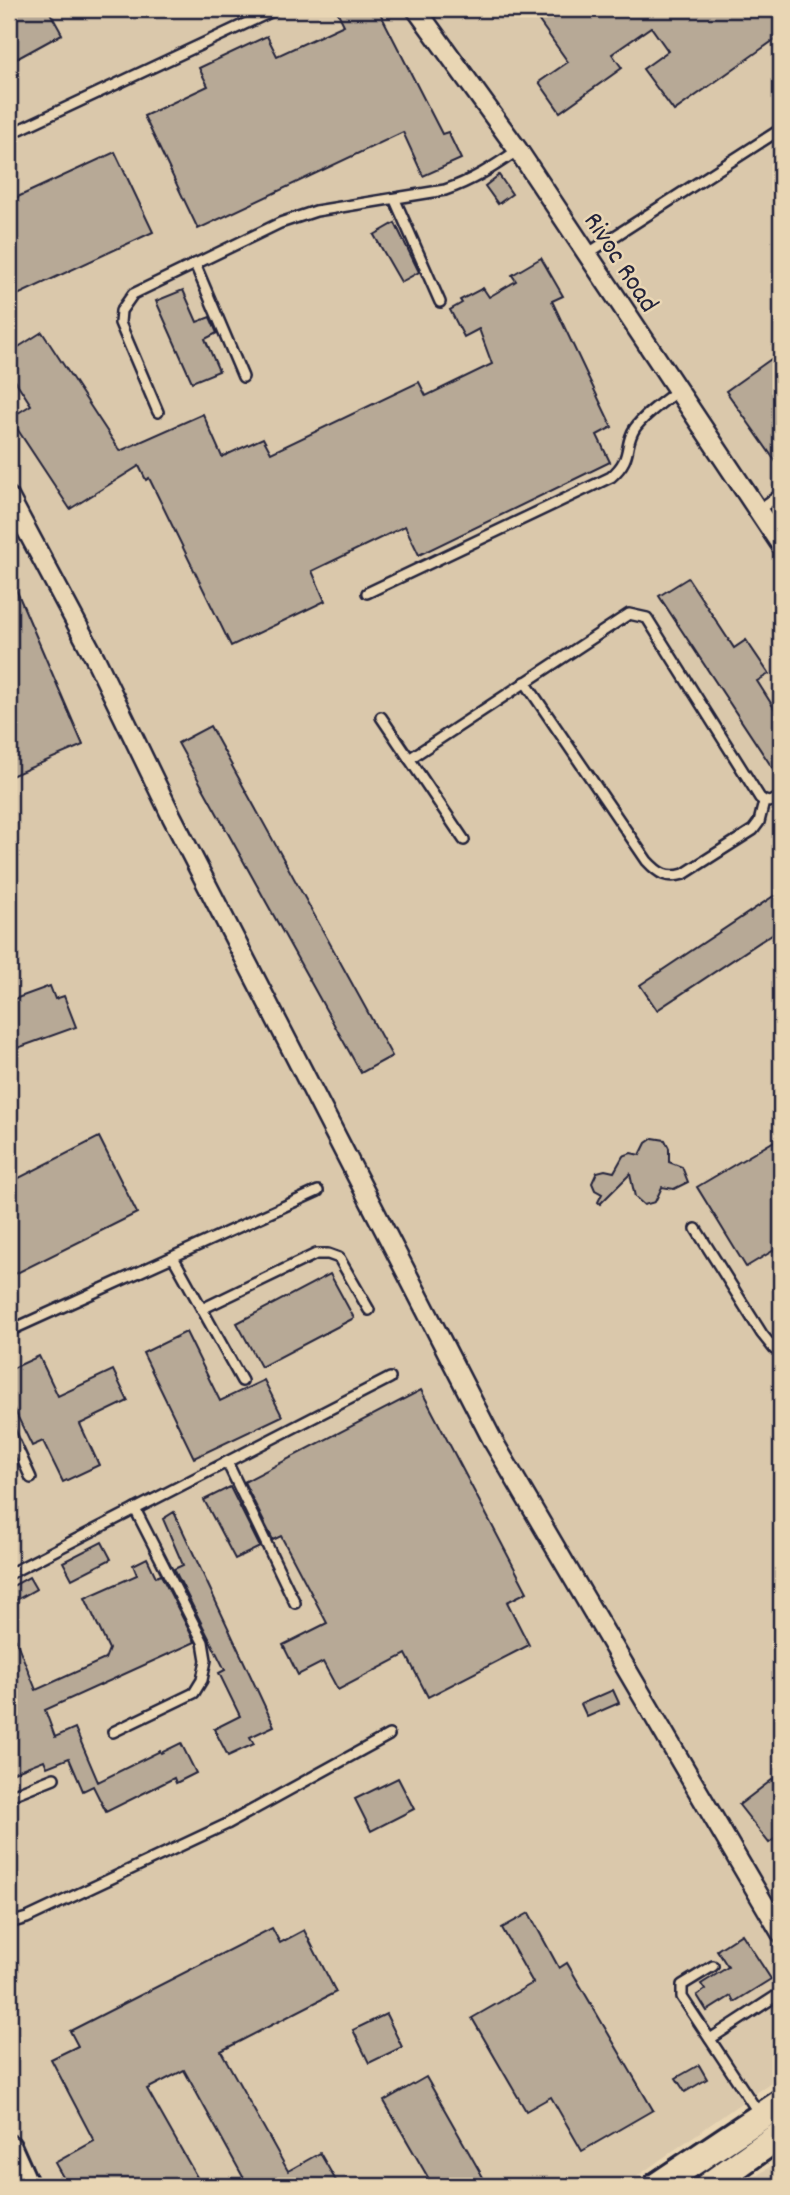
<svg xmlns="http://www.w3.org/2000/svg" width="790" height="2195" font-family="Dekko,sans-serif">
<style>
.built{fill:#dac8ab}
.building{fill:#b7a996;stroke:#22223b;stroke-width:2}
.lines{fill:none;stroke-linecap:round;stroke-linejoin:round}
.lane-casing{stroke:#22223b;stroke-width:14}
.street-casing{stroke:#22223b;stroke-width:23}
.secondary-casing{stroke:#22223b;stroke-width:30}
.primary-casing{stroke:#22223b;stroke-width:32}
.lane{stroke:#e9d6b4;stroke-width:9}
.street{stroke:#e9d6b4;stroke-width:18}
.secondary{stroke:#e9d6b4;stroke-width:24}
.primary{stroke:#e9d6b4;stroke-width:26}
.labels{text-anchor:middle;stroke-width:5;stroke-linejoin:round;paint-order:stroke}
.street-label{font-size:28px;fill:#22223b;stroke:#e9d6b4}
</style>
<rect width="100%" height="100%" fill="#e9d6b4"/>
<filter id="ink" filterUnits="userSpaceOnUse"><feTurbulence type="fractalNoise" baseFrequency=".0143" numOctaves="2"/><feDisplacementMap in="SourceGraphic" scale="14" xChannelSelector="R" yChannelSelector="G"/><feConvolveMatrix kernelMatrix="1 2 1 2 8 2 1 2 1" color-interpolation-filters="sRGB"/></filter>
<g filter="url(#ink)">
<g class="built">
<path d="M9 9H781V2075L623 2186H9Z"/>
<path d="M781 2159V2186H742Z"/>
</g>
<g class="building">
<path d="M9 9H48L62 34 9 63Z"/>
<path d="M336 9H378L442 134 448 132 461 159 423 176 403 132 198 229 144 116 208 86 199 68 267 36 277 56 344 25Z"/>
<path d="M557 9H781V35L674 111 643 69 668 51 651 27 612 54 622 68 560 112 539 82 568 62 539 21Z"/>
<path d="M115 152 153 232 9 299V201Z"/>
<path d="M499 175 512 194 498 204 485 186Z"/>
<path d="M395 223 419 272 401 282 374 235Z"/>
<path d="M541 258 563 296 552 301 612 427 597 435 610 462 419 555 405 526 312 571 325 601 231 646 149 478 146 480 139 466 70 509 10 418 31 405 9 371V353L42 332 120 451 203 414 222 457 263 438 271 453 419 382 426 396 492 364 479 329 464 337 450 310 462 303 460 300 483 288 489 297 516 281 512 275Z"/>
<path d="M183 290 197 322 210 317 217 333 205 339 219 371 192 382 156 301Z"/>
<path d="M781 352V469L726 391Z"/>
<path d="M9 573 83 745 9 777Z"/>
<path d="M688 578 734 648 746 640 769 674 757 681 781 719V781L659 596Z"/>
<path d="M210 726 392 1056 361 1073 178 743Z"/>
<path d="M781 891V928L657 1010 640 985Z"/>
<path d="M50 986 55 999 64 996 76 1027 9 1051V1001Z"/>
<path d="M99 1137 137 1213 9 1277V1183Z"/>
<path d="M781 1137V1246L746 1267 697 1187Z"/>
<path d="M653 1138 665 1140 669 1148V1162L682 1167 688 1182 674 1189 662 1187 655 1202 644 1205 635 1197 630 1174 600 1204 598 1202 602 1194 595 1190 592 1183 597 1172 605 1170 614 1172 623 1156 631 1153 640 1155 646 1143Z"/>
<path d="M330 1274 354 1318 261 1367 237 1323Z"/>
<path d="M186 1332 220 1401 264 1380 282 1416 194 1458 143 1353Z"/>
<path d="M39 1356 58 1396 113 1370 128 1401 80 1424 99 1465 63 1482 43 1441 32 1446 9 1399V1370Z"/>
<path d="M421 1390 527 1592 507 1602 529 1645 428 1697 406 1654 338 1690 323 1662 298 1675 283 1645 327 1623 281 1536 273 1540 244 1482Z"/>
<path d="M230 1487 260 1547 235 1559 204 1500Z"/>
<path d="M174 1512 274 1726 250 1737 254 1744 228 1756 214 1729 240 1716 219 1673 225 1670 174 1569 183 1565 163 1519Z"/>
<path d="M102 1542 111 1559 72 1579 63 1562Z"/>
<path d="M147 1558 156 1577 161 1575 195 1642 45 1710 55 1737 75 1728 98 1782 160 1751 161 1753 181 1743 196 1773 176 1783 174 1778 106 1812 93 1786 83 1791 69 1758 47 1767 44 1760 9 1774V1623L36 1690 105 1659 109 1649 85 1598 137 1575 133 1565Z"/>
<path d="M29 1577 36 1589 9 1604V1588Z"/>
<path d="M613 1690 619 1703 587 1717 581 1704Z"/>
<path d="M781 1773V1834L769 1843 739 1805Z"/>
<path d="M398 1778 414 1809 371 1831 355 1799Z"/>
<path d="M529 1913 559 1968 567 1963 653 2110 582 2151 551 2097 526 2111 472 2018 533 1983 502 1928Z"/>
<path d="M272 1928 280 1943 304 1930 336 1992 221 2051 288 2171 320 2153 339 2186H248L184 2070 147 2089 202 2186H68L55 2163 94 2141 51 2059 78 2046 70 2031Z"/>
<path d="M742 1934 771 1979 734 2002 731 1996 707 2011 697 1995 705 1990 701 1984 728 1967 717 1950Z"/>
<path d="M386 2014 402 2047 369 2063 353 2030Z"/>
<path d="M699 2065 707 2079 685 2092 676 2078Z"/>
<path d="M426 2077 488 2186H433L384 2101Z"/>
</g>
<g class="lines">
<g class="lane-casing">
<g id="lane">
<path d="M12 133 277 9"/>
<path d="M395 200 440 302"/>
<path d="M587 254 781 129"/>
<path d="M195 264 243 377"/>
<path d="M158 412 120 323 121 311 133 294 280 223 316 211 445 190C472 181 495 166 518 150"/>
<path d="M758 510 781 494"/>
<path d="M367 593 611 477C634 457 623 446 635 428 645 414 663 402 677 391"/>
<path d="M525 682 647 861C659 874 667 879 684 874L753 830 759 822 764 802"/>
<path d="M381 717 464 840"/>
<path d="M409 759 629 614 647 618 760 798C768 805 774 801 781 796"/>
<path d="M696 1229 762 1334 774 1349 781 1352"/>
<path d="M173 1257 242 1381"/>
<path d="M202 1309 316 1254H328L339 1258 369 1310"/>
<path d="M9 1331 318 1191"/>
<path d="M9 1430 31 1478"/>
<path d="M227 1462 295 1603"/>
<path d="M9 1574 390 1378"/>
<path d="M113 1732 194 1693 202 1680 206 1660 203 1642 135 1509"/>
<path d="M9 1796 54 1778"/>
<path d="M9 1926 13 1922 27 1918 227 1824 389 1735"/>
<path d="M713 1966 682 1985V1997L760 2115"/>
<path d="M710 2039 776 1996"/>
</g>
</g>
<g class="street-casing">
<g id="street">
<path d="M416 9 518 150 781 545"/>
<path d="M9 497 95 658 171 815 493 1441 781 1933"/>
</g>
</g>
<g class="secondary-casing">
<path id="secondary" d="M9 2148 26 2186"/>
</g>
<g class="primary-casing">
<g id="primary">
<path d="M657 2186 781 2103"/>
<path d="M708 2186 781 2134"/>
</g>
</g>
<use href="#lane" class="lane"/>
<use href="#street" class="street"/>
<use href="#secondary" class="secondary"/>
<use href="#primary" class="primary"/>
</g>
</g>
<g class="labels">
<g class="street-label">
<text transform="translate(623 261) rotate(57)" y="10">Rivoc Road</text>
</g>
</g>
<rect width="790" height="2195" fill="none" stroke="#e9d6b4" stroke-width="35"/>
<rect x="18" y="18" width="755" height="2160" fill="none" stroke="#22223b" stroke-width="2.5" filter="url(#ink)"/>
</svg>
